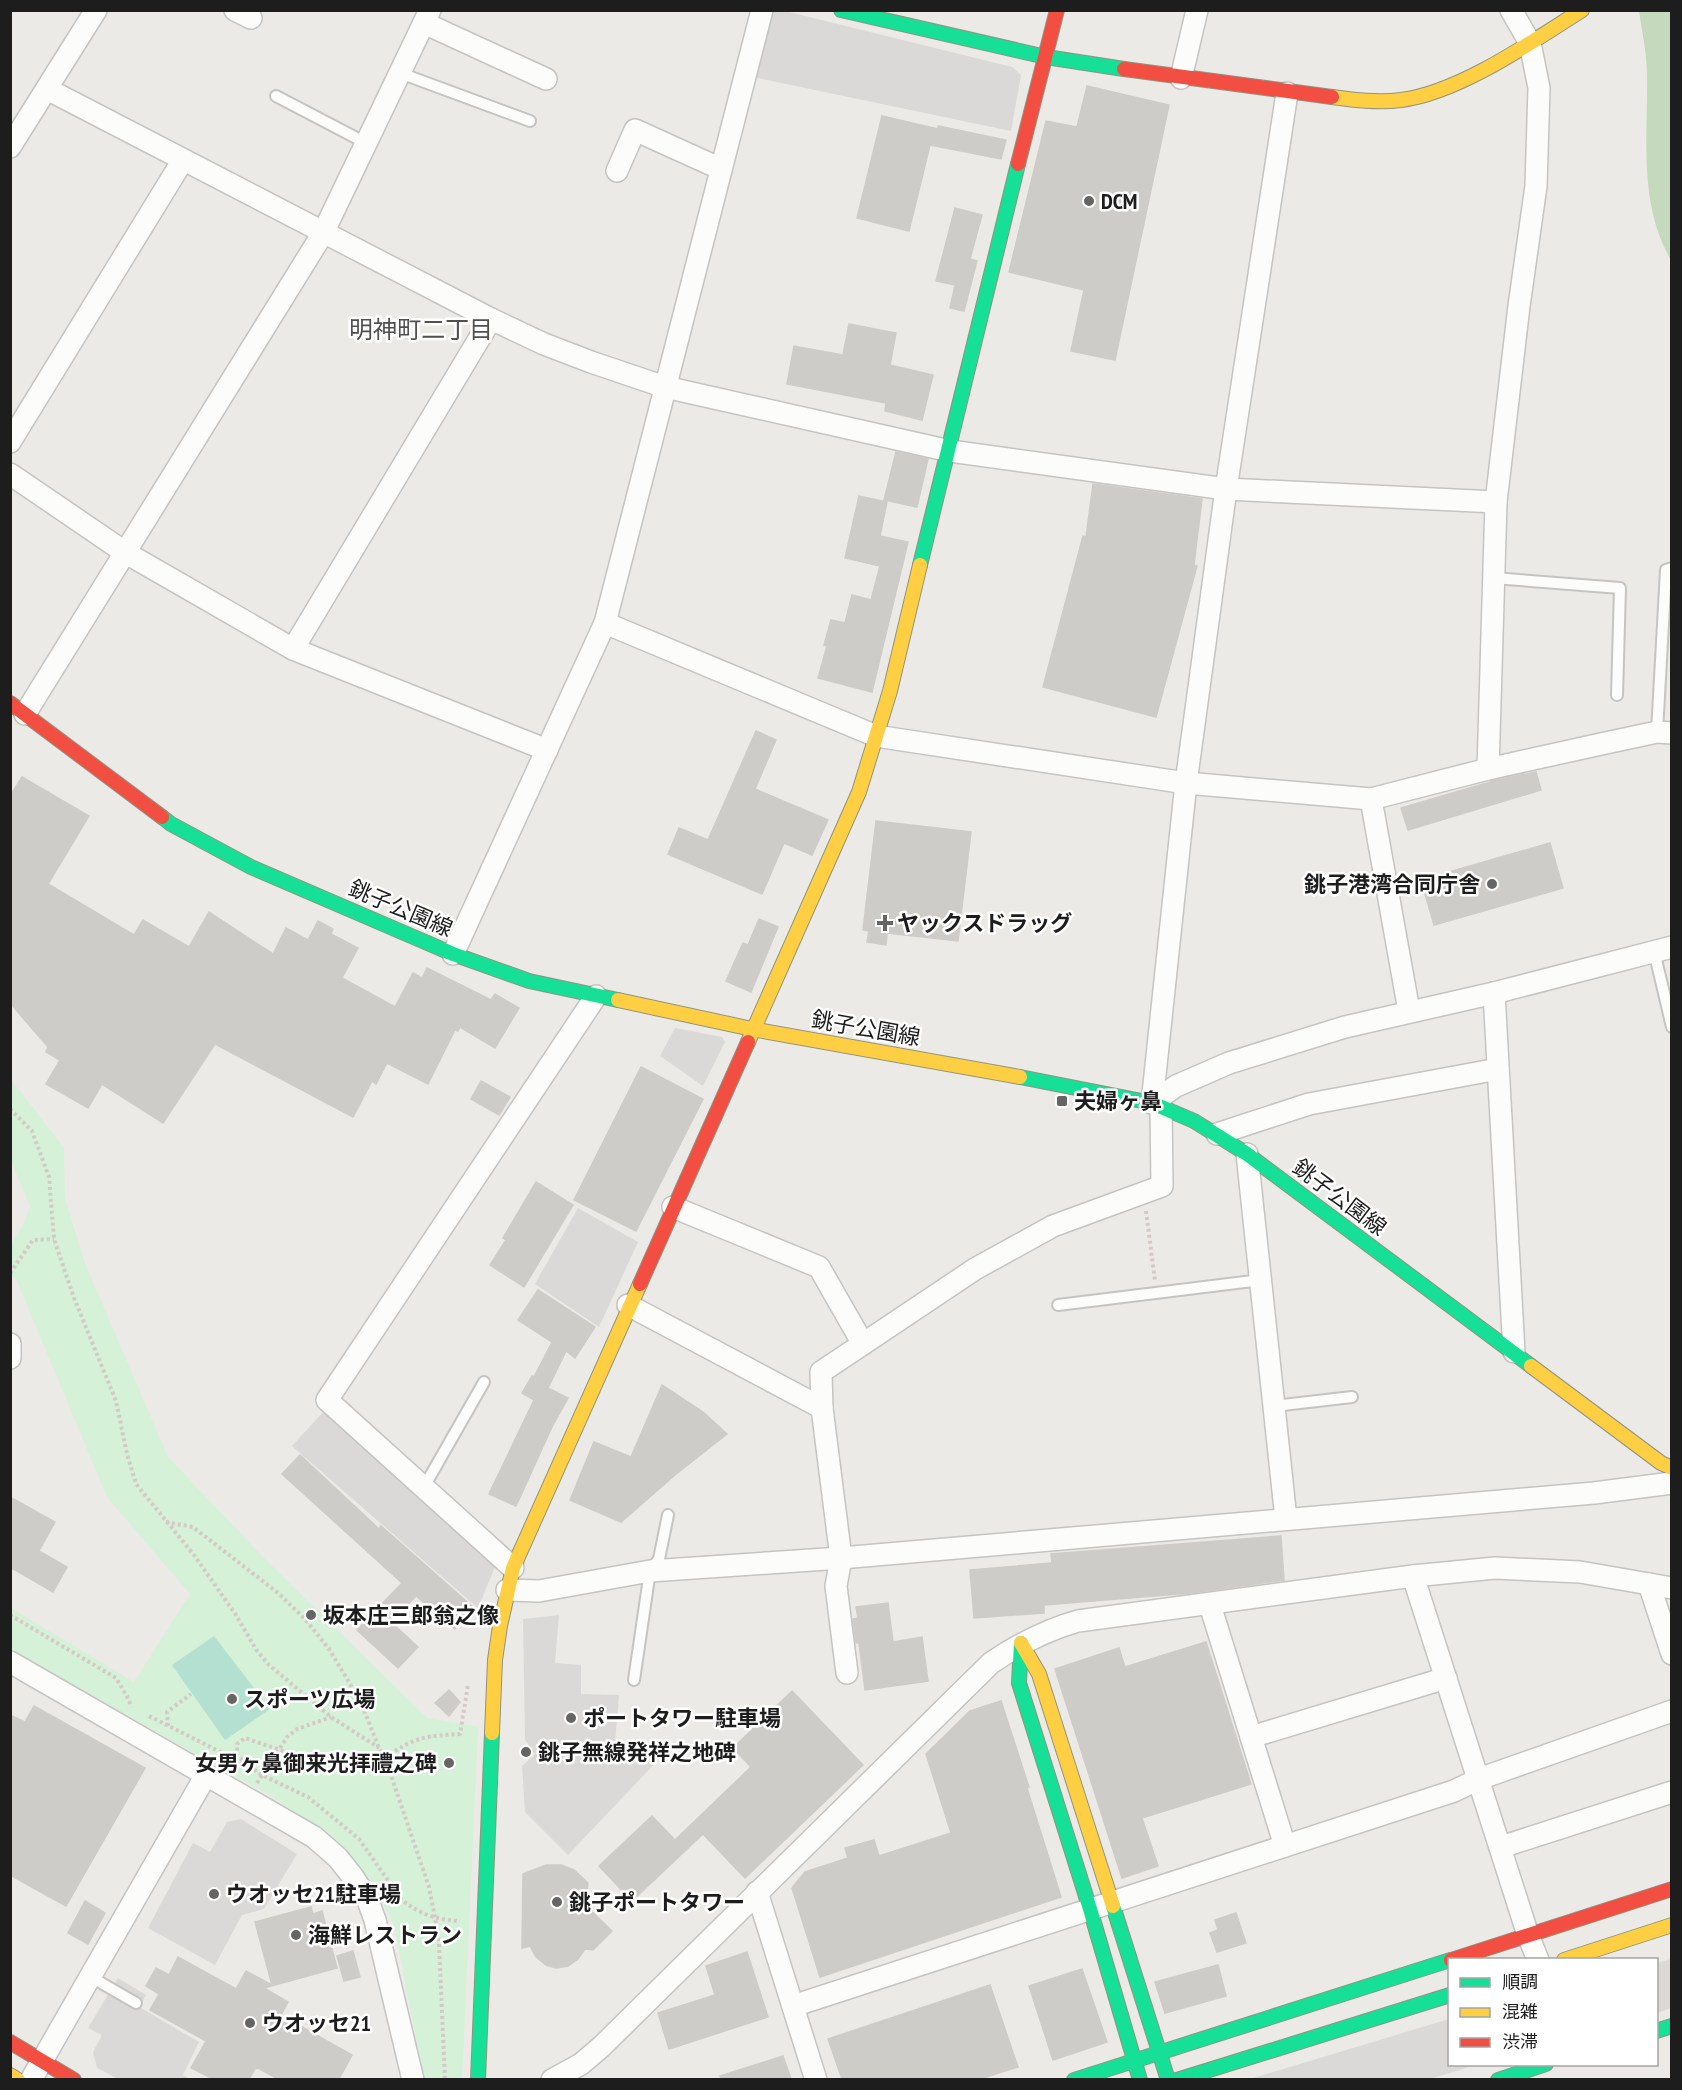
<svg xmlns="http://www.w3.org/2000/svg" width="1682" height="2090" font-family="'PT Sans Narrow','Noto Sans JP',sans-serif">
<style>
.religious{fill:#dad9d7}
.forest{fill:#c5d9bd}
.park{fill:#d5f1d7}
.pitch{fill:#b4e0d1}
.building{fill:#ceccc9;stroke:#cfccc7;stroke-width:1.5}
.lines{fill:none;stroke-linecap:round;stroke-linejoin:round}
.lane-casing{stroke:#c4c4c2;stroke-width:14}
.street-casing{stroke:#c4c4c2;stroke-width:24}
.fast-casing{stroke:#91947f;stroke-width:16}
.slow-casing{stroke:#91947f;stroke-width:16}
.jam-casing{stroke:#91947f;stroke-width:16}
.path{stroke:#d5c9c6;stroke-width:4;stroke-dasharray:3 3;stroke-linecap:butt}
.lane{stroke:#fcfcfb;stroke-width:10}
.street{stroke:#fcfcfb;stroke-width:21}
.fast{stroke:#16e098;stroke-width:14}
.slow{stroke:#ffcf43;stroke-width:14}
.jam{stroke:#f24e42;stroke-width:14}
.poi-dot{fill:#656563;stroke:#fff;stroke-width:2}
.labels{text-anchor:middle;stroke-width:5;stroke-linejoin:round;paint-order:stroke}
.poi-label{font-size:22px;font-weight:bold;fill:#1d1d1d;stroke:#fff;text-anchor:start}
.street-label{font-size:22px;fill:#1d1d1d;stroke:#fff}
.neighbourhood-label{font-size:24px;fill:#505050;stroke:#fff}
</style>
<rect width="100%" height="100%" fill="#eceae6"/>
<g class="religious">
<path d="M763 10 785 11 1012 67 1021 75 1011 131 748 76Z"/>
<path d="M675 1028 722 1037 725 1042 703 1086 660 1056Z"/>
<path d="M578 1208 638 1242 599 1327 535 1284Z"/>
<path d="M326 1409 495 1567 478 1608 292 1446Z"/>
<path d="M559 1615 555 1663 581 1665V1694L619 1695 615 1743 651 1748 660 1758 568 1855 525 1812 522 1766 535 1754 525 1740 523 1619Z"/>
<path d="M241 1819 297 1854 264 1909 242 1915 215 1965 148 1928 193 1843 210 1852 227 1822Z"/>
<path d="M1671 1959V2008L1657 2013V1963Z"/>
<path d="M118 1978 146 1995 139 2007 199 2042 183 2075 190 2079H118L97 2068 93 2052 102 2035 88 2028Z"/>
<path d="M1449 2019 1450 2064 1476 2065 1430 2079H1250Z"/>
</g>
<path class="forest" d="M1639 11H1671V260C1638 203 1648 137 1647 75 1647 54 1642 32 1639 11Z"/>
<path class="park" d="M10 1078 64 1148 65 1199 85 1263 168 1457 266 1560 427 1718 478 1727 462 2079H424L394 1925 372 1881 332 1839 273 1797 11 1650V1608L134 1682 190 1594 107 1497 17 1281 11 1274V1246L24 1222 30 1206 11 1161Z"/>
<path class="pitch" d="M214 1636 270 1709 225 1740 172 1665Z"/>
<g class="building">
<path d="M1087 86 1169 105 1115 360 1071 351 1084 290 1009 272 1046 121 1077 127Z"/>
<path d="M882 116 938 129V126L1006 140 1001 159 930 145 909 231 857 218Z"/>
<path d="M955 208 982 215 970 259 977 261 964 311 950 308 955 285 936 281Z"/>
<path d="M849 324 896 333 890 365 933 375 922 420 885 411 886 403 787 384 794 346 843 355Z"/>
<path d="M896 452 928 459 917 507 884 500Z"/>
<path d="M1093 484 1202 499 1194 565 1197 566 1156 717 1043 687 1083 536 1086 537Z"/>
<path d="M859 496 887 502 880 536 908 542 872 692 818 678 827 646 824 645 831 620 845 623 852 595 871 600 880 566 845 558Z"/>
<path d="M756 731 776 740 755 789 828 820 812 855 784 843 762 894 668 854 679 828 708 840Z"/>
<path d="M1536 772 1541 790 1408 830 1401 808 1497 780Z"/>
<path d="M22 777 89 816 48 884 134 935 143 920 189 947 209 912 273 954 286 928 308 940 318 921 333 929 331 934 358 948 342 978 395 1007 413 973 422 978 427 968 491 1000 495 994 519 1008 495 1048 460 1027 458 1031 455 1030 428 1084 387 1063 376 1084 372 1081 353 1117 215 1044 163 1123 102 1084 88 1108 46 1084 60 1060 46 1052 48 1047 10 1003V796Z"/>
<path d="M876 821 971 832 958 941 887 933 886 945 867 942 869 931 863 930Z"/>
<path d="M1550 843 1563 888 1434 925 1421 880Z"/>
<path d="M759 919 778 927 751 992 726 981 743 943 748 945Z"/>
<path d="M641 1067 703 1099 636 1231 574 1200Z"/>
<path d="M481 1081 510 1097 499 1115 471 1099Z"/>
<path d="M536 1182 573 1205 524 1287 490 1265 506 1240 503 1238Z"/>
<path d="M538 1290 595 1327 575 1358 566 1351 549 1386 548 1388 568 1398 552 1427 516 1506 489 1494 534 1400 522 1393 532 1376 534 1377 552 1342 518 1320Z"/>
<path d="M662 1385 703 1412 727 1434 675 1475 621 1522 570 1500 594 1442 631 1457Z"/>
<path d="M300 1455 379 1529 381 1526 474 1608 455 1629 416 1596 391 1622 418 1647 398 1668 357 1630 402 1583 282 1474Z"/>
<path d="M10 1497 55 1522 39 1551 67 1567 53 1592 10 1567Z"/>
<path d="M1281 1536 1284 1580 1191 1593 1044 1605V1613L974 1618 970 1570 1052 1563 1051 1554Z"/>
<path d="M888 1603 893 1642 922 1637 928 1681 865 1690 859 1643H856L853 1619 858 1618 856 1607Z"/>
<path d="M1206 1642 1251 1784 1142 1818 1158 1866 1122 1878 1055 1669 1119 1648 1125 1667Z"/>
<path d="M449 1690 460 1702 449 1716 435 1703Z"/>
<path d="M792 1691 863 1765 745 1878 703 1834 632 1901 599 1866 652 1816 675 1840 751 1767 733 1748Z"/>
<path d="M1001 1701 1029 1787 1027 1788 1061 1897 820 1977 792 1888 805 1872 848 1858 845 1848 874 1840 879 1856 951 1833 926 1754 970 1711Z"/>
<path d="M34 1706 145 1768 66 1906 10 1875V1715L25 1722Z"/>
<path d="M546 1865H561L574 1870 588 1883 585 1905 612 1931 593 1950 585 1949 578 1959 568 1966 556 1968 546 1965 536 1957 530 1946 522 1948 523 1874Z"/>
<path d="M85 1901 105 1913 88 1944 68 1933Z"/>
<path d="M311 1907 313 1914 322 1911 337 1968 264 1988 288 2002 281 2015 352 2055 339 2079H278L256 2067 249 2079H213L191 2068 206 2041 150 2010 159 1994 146 1986 156 1968 169 1975 178 1957 236 1989 246 1971 272 1985 255 1922Z"/>
<path d="M1236 1913 1246 1943 1217 1952 1210 1933 1218 1930 1215 1920Z"/>
<path d="M353 1951 360 1977 344 1981 337 1956Z"/>
<path d="M747 1952 768 2017 669 2049 658 2013 715 1995 706 1966Z"/>
<path d="M1218 1965 1226 1996 1165 2013 1155 1982Z"/>
<path d="M1082 1969 1107 2042 1053 2060 1029 1986Z"/>
<path d="M990 1985 1018 2067 980 2079H842L828 2039Z"/>
<path d="M783 2056 791 2079H721L720 2076Z"/>
</g>
<g class="lines">
<g class="lane-casing">
<g id="lane">
<path d="M400 73 530 121"/>
<path d="M276 96 366 143"/>
<path d="M1493 578 1620 588 1617 695"/>
<path d="M1657 732 1666 570 1672 568"/>
<path d="M1654 951 1672 1027"/>
<path d="M1058 1305 1261 1280"/>
<path d="M1274 1406 1352 1397"/>
<path d="M424 1487 484 1382"/>
<path d="M634 1680 650 1571 659 1559 668 1515"/>
<path d="M91 1977 136 2003"/>
</g>
</g>
<g class="street-casing">
<g id="street">
<path d="M235 10 251 18"/>
<path d="M424 23 546 79"/>
<path d="M1181 78 1197 10"/>
<path d="M47 89 491 319 544 344 591 362 665 387 950 451 1226 489 1496 502"/>
<path d="M10 147 96 10"/>
<path d="M617 171 635 130 721 169"/>
<path d="M10 442 183 160"/>
<path d="M10 474 126 553 293 649 547 750"/>
<path d="M605 623 876 736 1186 783 1371 799 1488 769 1601 744 1657 732 1672 733"/>
<path d="M293 649 491 319"/>
<path d="M25 714 323 233 430 10"/>
<path d="M1488 769 1496 502 1519 306 1536 186 1539 88 1530 43 1511 10"/>
<path d="M1371 799 1409 1011"/>
<path d="M453 954 605 623 762 10"/>
<path d="M1494 993 1514 1352"/>
<path d="M1152 1103 1186 783 1226 489 1287 93"/>
<path d="M1152 1103 1176 1086 1229 1063 1345 1027 1494 993 1672 947"/>
<path d="M1217 1134 1309 1104 1498 1069"/>
<path d="M1247 1154 1286 1519"/>
<path d="M673 1207 819 1267 863 1344"/>
<path d="M628 1305 822 1408"/>
<path d="M10 1344V1358"/>
<path d="M513 1568 327 1400 596 996"/>
<path d="M1413 1576 1528 1935 1538 1960"/>
<path d="M1649 1584 1672 1654"/>
<path d="M507 1590 539 1591 650 1571 841 1558 1594 1493 1672 1483"/>
<path d="M1210 1605 1285 1846"/>
<path d="M10 1662 314 1837 338 1858 353 1877 367 1898 375 1920 413 2080"/>
<path d="M847 1673 836 1586 841 1558 822 1408 821 1372 975 1269 1053 1226 1162 1186 1161 1107"/>
<path d="M1251 1737 1446 1678"/>
<path d="M1501 1847 1672 1792"/>
<path d="M757 1892 816 2080"/>
<path d="M793 2006 1454 1791 1479 1779 1672 1711"/>
<path d="M31 2080 206 1775"/>
<path d="M552 2080 581 2064 601 2047 991 1663C1019 1644 1046 1630 1078 1621L1413 1576 1495 1568 1580 1572 1672 1588"/>
</g>
</g>
<g class="fast-casing">
<g id="fast">
<path d="M841 10 1046 57 1124 69"/>
<path d="M920 565 1018 164"/>
<path d="M162 817 171 824 251 867 453 954 529 981 618 1000"/>
<path d="M1020 1077 1152 1103 1194 1121 1247 1154 1531 1366"/>
<path d="M1021 1643 1019 1683 1090 1909 1140 2080"/>
<path d="M1113 1906 1168 2080"/>
<path d="M1656 2031 1672 2026"/>
<path d="M478 2080 492 1733"/>
<path d="M1074 2080 1450 1960"/>
<path d="M1177 2080 1450 1995"/>
<path d="M1498 2080 1546 2064"/>
</g>
</g>
<g class="slow-casing">
<g id="slow">
<path d="M1332 97C1354 100 1378 103 1401 100 1459 93 1533 41 1582 10"/>
<path d="M618 1000 752 1029 1020 1077"/>
<path d="M748 1042 859 792 890 691 920 565"/>
<path d="M1531 1366 1661 1463 1672 1468"/>
<path d="M1021 1643 1039 1674 1113 1906"/>
<path d="M492 1733 495 1660 500 1626 513 1568 640 1284"/>
<path d="M1564 1960 1672 1925"/>
<path d="M10 2075 18 2080"/>
</g>
</g>
<g class="jam-casing">
<g id="jam">
<path d="M1124 69 1332 97"/>
<path d="M1018 164 1057 10"/>
<path d="M10 703 162 817"/>
<path d="M640 1284 748 1042"/>
<path d="M1451 1960 1672 1889"/>
<path d="M10 2042 74 2080"/>
</g>
</g>
<g class="path">
<path d="M10 1109 32 1131 49 1177 54 1239 74 1298 116 1401 127 1454 136 1484 194 1555 236 1615 257 1651 269 1665 331 1717 379 1748"/>
<path d="M1146 1211 1155 1281"/>
<path d="M10 1273 33 1240 54 1239"/>
<path d="M166 1522 193 1527 278 1593 305 1619 329 1649 350 1684 363 1708 379 1748 385 1758 429 1887 435 1918 439 1944 445 2080"/>
<path d="M10 1615 116 1678 129 1700 131 1707"/>
<path d="M149 1716 244 1764"/>
<path d="M168 1726 167 1712 191 1694"/>
<path d="M289 1753 245 1738 237 1744V1755L250 1767 262 1775 308 1797 359 1839 401 1899C418 1914 438 1920 460 1921"/>
<path d="M385 1758C414 1737 425 1736 460 1734L468 1685"/>
<path d="M257 1783 287 1737 297 1729 331 1717"/>
</g>
<use href="#lane" class="lane"/>
<use href="#street" class="street"/>
<use href="#fast" class="fast"/>
<use href="#slow" class="slow"/>
<use href="#jam" class="jam"/>
</g>
<g class="poi-dot">
<circle cx="1089" cy="201" r="6"/>
<circle cx="1492" cy="884" r="6"/>
<path d="M882 914h6v6h6v6h-6v6h-6v-6h-6v-6h6z"/>
<rect x="1056" y="1095" width="12" height="12" rx="3"/>
<circle cx="311" cy="1615" r="6"/>
<circle cx="232" cy="1699" r="6"/>
<circle cx="571" cy="1718" r="6"/>
<circle cx="526" cy="1752" r="6"/>
<circle cx="449" cy="1763" r="6"/>
<circle cx="214" cy="1894" r="6"/>
<circle cx="557" cy="1902" r="6"/>
<circle cx="296" cy="1935" r="6"/>
<circle cx="250" cy="2023" r="6"/>
</g>
<g class="labels">
<g class="poi-label">
<text x="1101" y="209">DCM</text>
<text x="1480" y="892" text-anchor="end">銚子港湾合同庁舎</text>
<text x="897" y="931">ヤックスドラッグ</text>
<text x="1074" y="1109">夫婦ヶ鼻</text>
<text x="323" y="1623">坂本庄三郎翁之像</text>
<text x="244" y="1707">スポーツ広場</text>
<text x="583" y="1726">ポートタワー駐車場</text>
<text x="538" y="1760">銚子無線発祥之地碑</text>
<text x="437" y="1771" text-anchor="end">女男ヶ鼻御来光拝禮之碑</text>
<text x="226" y="1902">ウオッセ21駐車場</text>
<text x="569" y="1910">銚子ポートタワー</text>
<text x="308" y="1943">海鮮レストラン</text>
<text x="262" y="2031">ウオッセ21</text>
</g>
<g class="street-label">
<text transform="translate(401 908) rotate(23)" y="8">銚子公園線</text>
<text transform="translate(866 1028) rotate(10)" y="8">銚子公園線</text>
<text transform="translate(1340 1197) rotate(37)" y="8">銚子公園線</text>
</g>
<g class="neighbourhood-label">
<text x="421" y="338">明神町二丁目</text>
</g>
</g>
<rect width="1682" height="2090" fill="none" stroke="#1d1d1d" stroke-width="24"/>
<rect x="1448" y="1958" width="210" height="108" fill="#ffffff" stroke="#a5a5a5" stroke-width="1.5"/>
<rect x="1460" y="1978" width="30" height="9" fill="#16e098" stroke="#a5a5a5" stroke-width="1.5"/>
<text x="1502" y="1988" font-size="18" fill="#1d1d1d">順調</text>
<rect x="1460" y="2008" width="30" height="9" fill="#ffcf43" stroke="#a5a5a5" stroke-width="1.5"/>
<text x="1502" y="2018" font-size="18" fill="#1d1d1d">混雑</text>
<rect x="1460" y="2038" width="30" height="9" fill="#f24e42" stroke="#a5a5a5" stroke-width="1.5"/>
<text x="1502" y="2048" font-size="18" fill="#1d1d1d">渋滞</text>
</svg>
